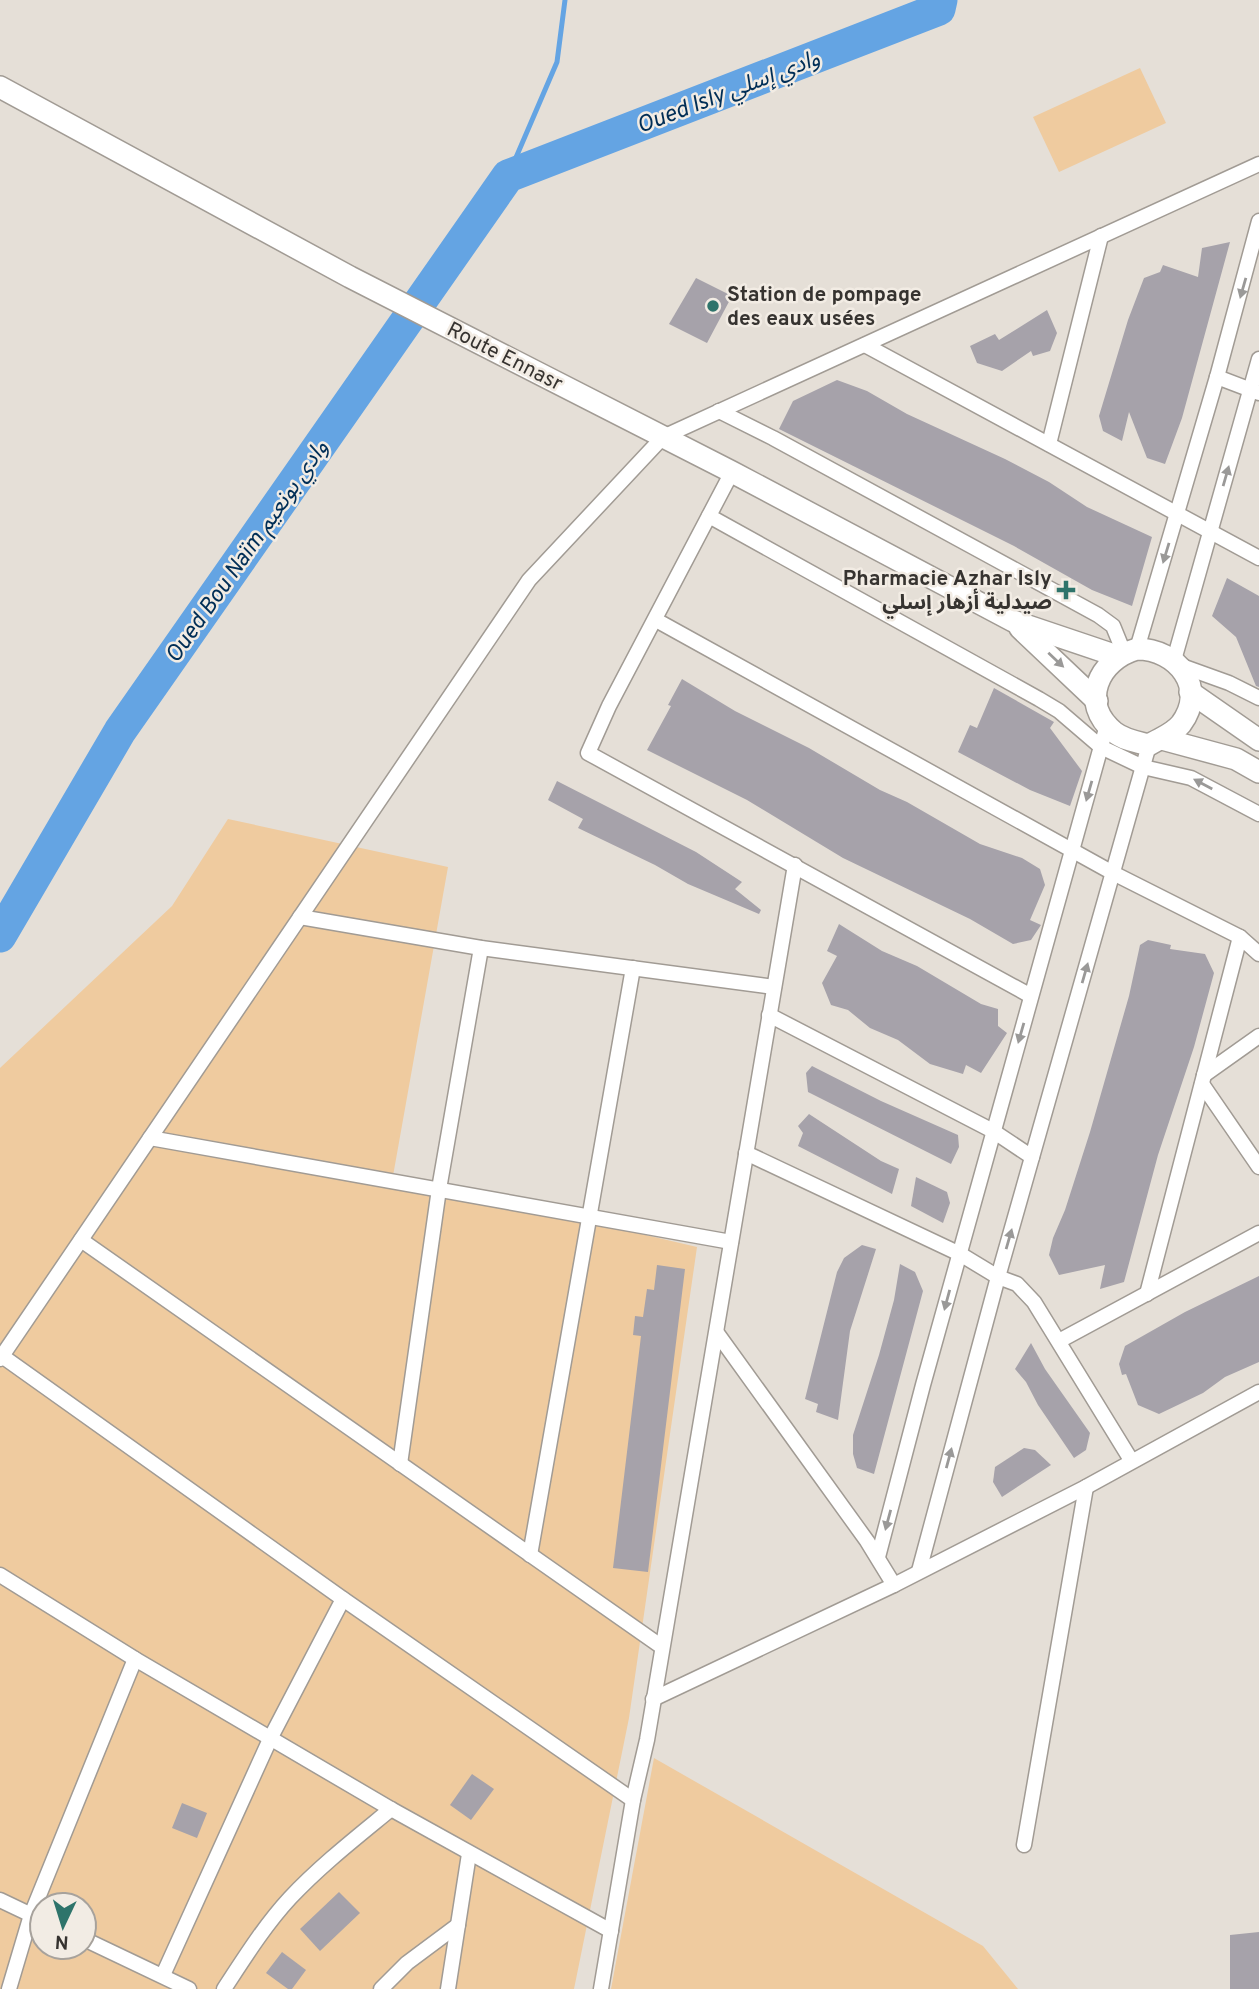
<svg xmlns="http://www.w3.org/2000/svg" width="1259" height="1989" font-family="Overpass,'Noto Sans Arabic',sans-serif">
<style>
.green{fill:#efcb9f;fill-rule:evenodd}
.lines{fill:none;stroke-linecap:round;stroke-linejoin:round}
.stream{stroke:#64a4e3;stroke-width:5}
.river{stroke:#64a4e3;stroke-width:33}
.building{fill:#a6a2aa}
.street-casing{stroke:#a19b94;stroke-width:17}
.secondary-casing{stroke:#a19b94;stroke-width:24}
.street{stroke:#fff;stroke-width:14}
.secondary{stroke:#fff;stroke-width:21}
.oneway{fill:#9a9998}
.poi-dot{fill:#2e746b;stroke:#f2ece4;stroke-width:2.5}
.labels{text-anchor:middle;stroke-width:5;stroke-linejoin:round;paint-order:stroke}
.poi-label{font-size:21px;font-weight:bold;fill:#363330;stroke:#f2ece4;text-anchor:start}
.street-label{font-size:21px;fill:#363330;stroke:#f2ece4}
.water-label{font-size:23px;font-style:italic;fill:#002e56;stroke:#f2ece4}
</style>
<rect width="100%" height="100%" fill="#e5dfd7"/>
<g class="green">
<path d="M1140 68 1166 123 1059 172 1033 117Z"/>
<path d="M228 819 448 867 393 1176 697 1247 629 1718 574 1989H0V1068L172 906ZM42 1905H84V1947H42Z"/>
<path d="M654 1758 983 1946 1018 1989H611Z"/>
</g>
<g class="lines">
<path class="stream" d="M508 176 557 62 565 0"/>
<path class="river" d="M0 936 120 731 508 176 939 9 941 0"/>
</g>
<g class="building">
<path d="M1230 242 1182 418 1165 464 1147 458 1129 412 1122 441 1103 431 1099 416 1128 320 1144 278 1160 272 1163 265 1198 277 1202 248Z"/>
<path d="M696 278 732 296 707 343 669 324Z"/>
<path d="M1047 310 1057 333 1050 351 1033 356 1031 351 1002 371 977 363 970 346 995 334 999 340Z"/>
<path d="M837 380 867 391 907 414 1005 459 1049 482 1087 507 1152 537 1132 606 1092 590 1014 546 779 429 793 401Z"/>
<path d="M1227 578 1259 596V687L1256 686 1236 637 1212 616Z"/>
<path d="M682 679 735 711 809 748 880 790 907 802 980 844 1022 858 1040 869 1045 885 1030 920 1041 925 1031 940 1013 944 970 919 843 858 747 800 647 750 671 706 668 705Z"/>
<path d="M994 688 1054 722 1050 728 1082 771 1070 806 1030 790 958 752 970 725 977 728Z"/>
<path d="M557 781 696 852 742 882 735 889 761 910 759 914 688 884 655 865 578 828 583 819 548 800Z"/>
<path d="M839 924 882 951 917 966 981 1004 998 1009V1026L1007 1033 981 1073 966 1065 963 1074 930 1064 898 1040 870 1028 848 1010 831 1005 822 983 837 956 827 951Z"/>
<path d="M1148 940 1171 945 1170 949 1205 954 1214 973 1194 1047 1158 1155 1124 1282 1100 1289 1105 1265 1059 1275 1049 1255 1053 1238 1065 1210 1090 1132 1129 996 1140 945Z"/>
<path d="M812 1066 881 1101 958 1135 959 1147 951 1164 808 1092 806 1073Z"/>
<path d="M809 1114 881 1161 899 1169 892 1194 798 1146 803 1133 798 1126Z"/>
<path d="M916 1177 947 1192 950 1203 943 1223 911 1206Z"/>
<path d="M862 1245 876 1249 850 1331 838 1420 816 1412 818 1404 805 1399 837 1272 844 1258Z"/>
<path d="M900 1264 915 1272 923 1291 874 1474 857 1468 853 1454V1435L879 1355 894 1300Z"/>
<path d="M657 1265 685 1269 648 1572 613 1568 641 1336 633 1335 635 1316 643 1317 647 1289 654 1290Z"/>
<path d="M1259 1276V1362L1225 1377 1203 1393 1159 1414 1138 1405 1126 1374 1122 1375 1119 1364 1125 1346 1185 1312Z"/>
<path d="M1031 1343 1045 1369 1090 1433 1086 1450 1074 1458 1038 1405 1026 1382 1015 1369Z"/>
<path d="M1024 1448 1035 1450 1051 1465 1002 1497 993 1482 995 1467Z"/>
<path d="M472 1774 494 1789 471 1820 450 1805Z"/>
<path d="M182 1803 207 1813 197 1838 172 1828Z"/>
<path d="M339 1892 360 1913 320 1951 300 1929Z"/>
<path d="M1259 1932V1989H1230V1935Z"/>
<path d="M282 1952 306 1970 292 1989H288L266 1973Z"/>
</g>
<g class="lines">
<g class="street-casing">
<g id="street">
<path d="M865 345 1259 558"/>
<path d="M1217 377 1259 393"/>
<path d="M719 411 773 438 1098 615 1113 626 1124 653"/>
<path d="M1049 444 1101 236"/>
<path d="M732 472 609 706 588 753 1031 996"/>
<path d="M709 516 1039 699 1059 711 1101 747 1143 767 1191 778 1259 814"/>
<path d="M656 620 1113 873 1240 937 1259 954"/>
<path d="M1137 649 1217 377 1259 221"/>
<path d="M1174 660 1259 359"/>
<path d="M1179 665 1229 683 1259 698"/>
<path d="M300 917 481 948 774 987"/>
<path d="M769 1015 993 1131 1032 1157"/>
<path d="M1204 1075 1259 1036"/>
<path d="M1202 1084 1259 1167"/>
<path d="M150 1138 731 1242"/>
<path d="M746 1153 960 1254 998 1277 1017 1284 1034 1302 1131 1460"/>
<path d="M81 1240 662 1647"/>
<path d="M1147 1294 1240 937"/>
<path d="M717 1333 867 1541 894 1585"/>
<path d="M1059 1341 1259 1233"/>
<path d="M2 1356 343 1599 633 1800"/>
<path d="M0 1359 529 580 663 437 1259 164"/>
<path d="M400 1464 439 1189 481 948"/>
<path d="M530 1555 633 968"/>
<path d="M878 1557 923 1385 1107 725"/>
<path d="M919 1571 998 1277 1149 745"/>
<path d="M0 1575 135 1659 391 1809 611 1931"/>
<path d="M653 1699 894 1585 1086 1487 1259 1392"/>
<path d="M1024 1845 1086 1487"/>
<path d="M0 1900 42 1920"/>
<path d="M84 1939 189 1989"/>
<path d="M163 1975 271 1737 343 1599"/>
<path d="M9 1989 31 1915 135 1659"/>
<path d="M224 1989C245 1957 265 1925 290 1898 321 1865 357 1837 391 1809"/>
<path d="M381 1989 407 1963 458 1925"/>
<path d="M448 1989 469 1854"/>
<path d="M601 1989 633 1800 647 1740 795 865"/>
</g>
</g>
<g class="secondary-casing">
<g id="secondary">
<path d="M0 87 350 277 732 472 1013 621 1117 656"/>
<path d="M1020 628 1097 701"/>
<path d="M1137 649C1177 649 1208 688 1181 724 1172 735 1160 738 1149 745 1137 742 1124 740 1114 732 1079 703 1098 660 1137 649Z"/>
<path d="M1190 692 1259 740"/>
<path d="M1162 739 1236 759 1259 772"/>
</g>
</g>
<use href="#street" class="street"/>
<use href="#secondary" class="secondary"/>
</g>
<defs><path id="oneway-solid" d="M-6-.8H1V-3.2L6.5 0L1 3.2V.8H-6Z" transform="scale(1.75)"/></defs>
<g class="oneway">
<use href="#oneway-solid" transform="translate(1243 288) rotate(106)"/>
<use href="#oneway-solid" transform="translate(1226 476) rotate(-74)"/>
<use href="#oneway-solid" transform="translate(1166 553) rotate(107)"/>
<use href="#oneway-solid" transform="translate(1056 660) rotate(43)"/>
<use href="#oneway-solid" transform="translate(1203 784) rotate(-152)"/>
<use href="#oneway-solid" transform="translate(1089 791) rotate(106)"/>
<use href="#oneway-solid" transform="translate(1085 973) rotate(-74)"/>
<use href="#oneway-solid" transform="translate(1021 1033) rotate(106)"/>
<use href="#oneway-solid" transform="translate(1009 1239) rotate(-74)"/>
<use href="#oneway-solid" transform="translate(947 1300) rotate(105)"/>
<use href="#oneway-solid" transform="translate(949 1458) rotate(-75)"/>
<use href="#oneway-solid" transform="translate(888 1520) rotate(105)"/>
</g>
<g class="poi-dot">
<circle cx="713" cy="306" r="7"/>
<path d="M1062.5 579.5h7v7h7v7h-7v7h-7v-7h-7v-7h7z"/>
</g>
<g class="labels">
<g class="poi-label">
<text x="727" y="301">Station de pompage<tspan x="727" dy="24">des eaux usées</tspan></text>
<text x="1052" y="585" text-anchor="end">Pharmacie Azhar Isly<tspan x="1052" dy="24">صيدلية أزهار إسلي</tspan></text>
</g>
<g class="street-label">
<text transform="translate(505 356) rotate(27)" y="7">Route Ennasr</text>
</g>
<g class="water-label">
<text transform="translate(728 91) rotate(-21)" y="8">Oued Isly وادي إسلي</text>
<text transform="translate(246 551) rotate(-55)" y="8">Oued Bou Naïm وادي بونعيم</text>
</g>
</g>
<g transform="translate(63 1926) rotate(184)"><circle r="33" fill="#f2ece4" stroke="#a7a29c" stroke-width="2"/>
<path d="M0-5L12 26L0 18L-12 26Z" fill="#2e746b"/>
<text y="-10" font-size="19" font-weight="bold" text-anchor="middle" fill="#363330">N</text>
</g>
</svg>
